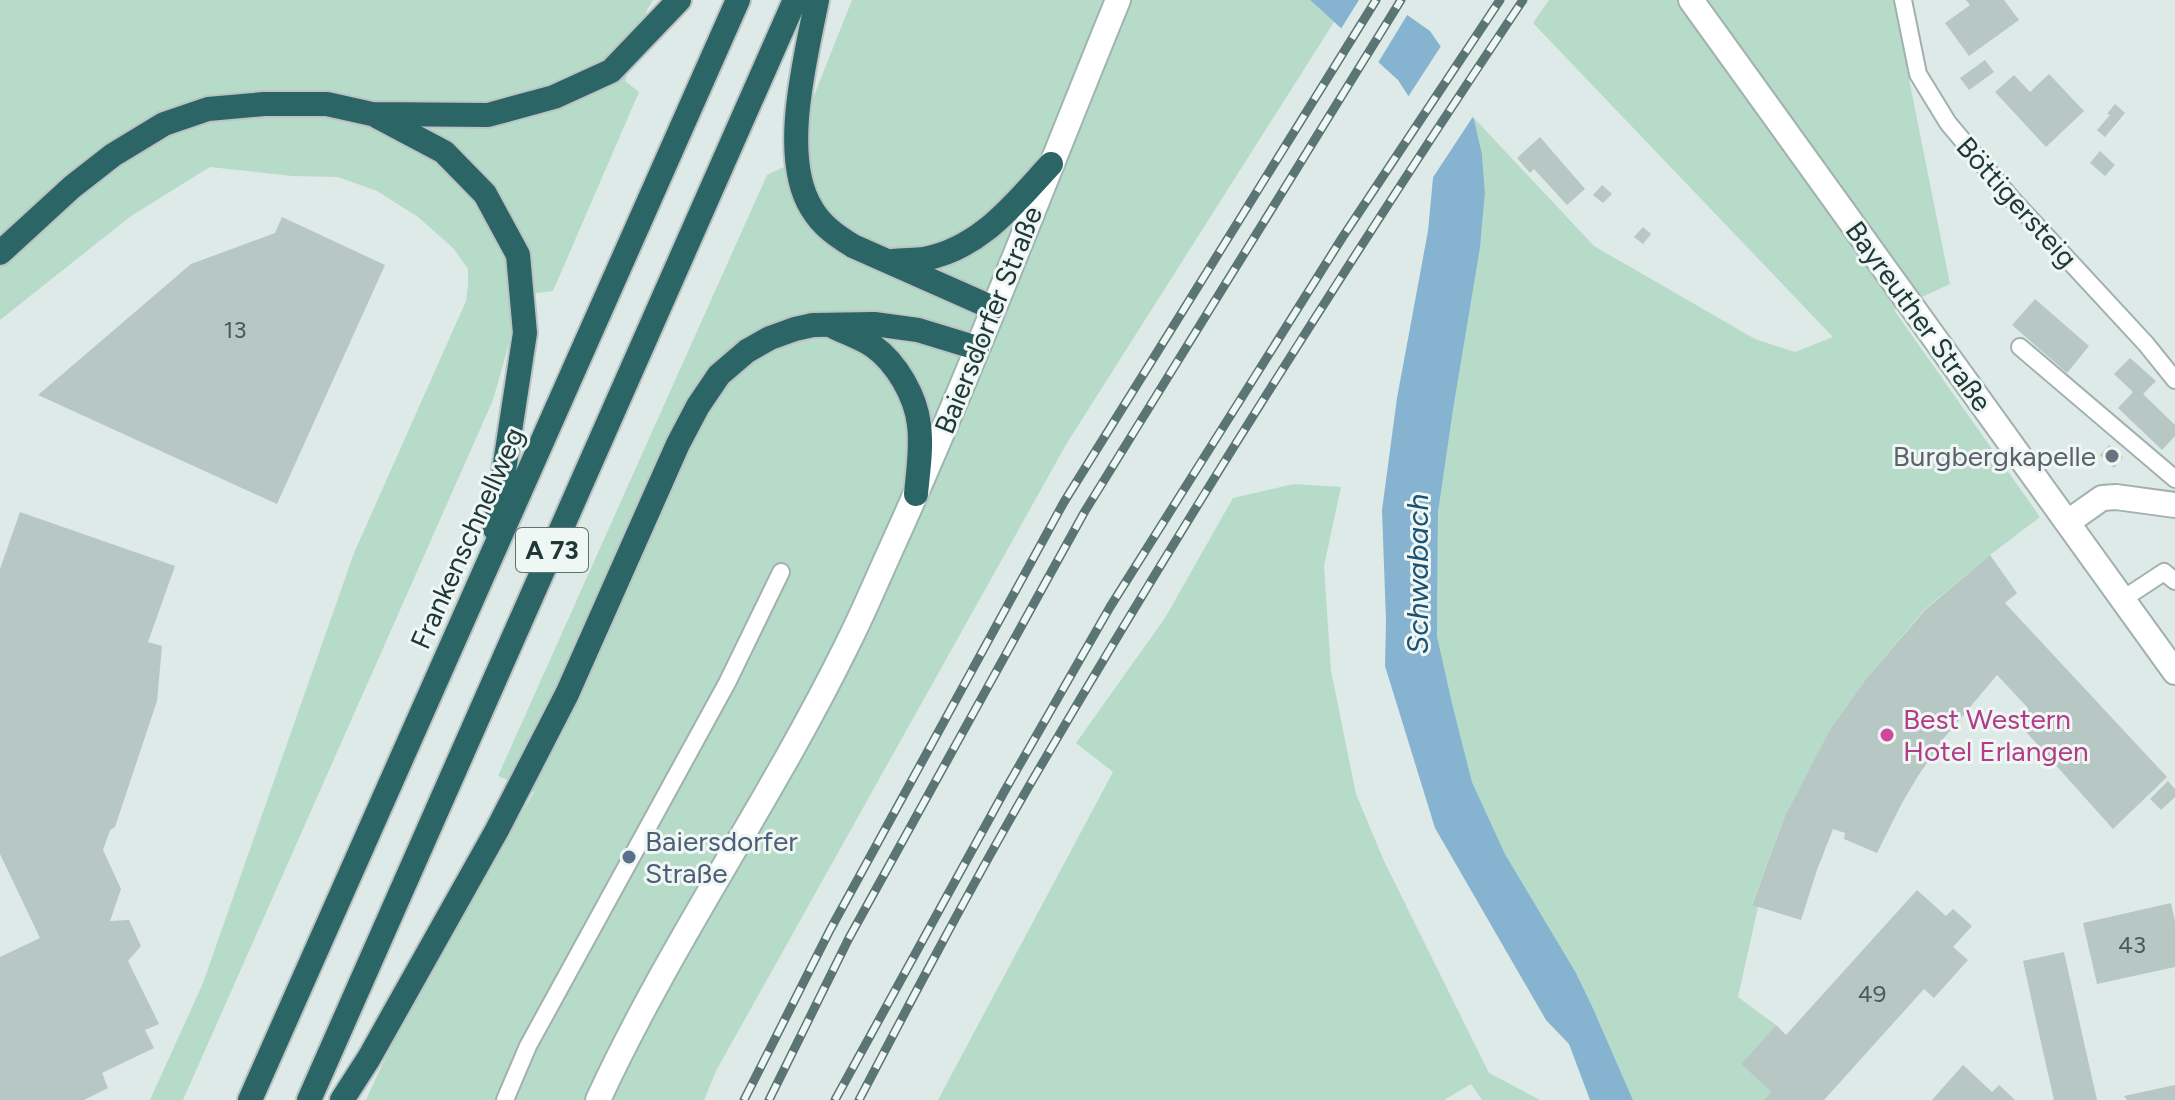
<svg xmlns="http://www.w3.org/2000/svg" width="2175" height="1100" font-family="Figtree,sans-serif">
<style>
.green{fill:#b7dbc9}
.water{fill:#86b4d0}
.pier{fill:#deeae7}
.building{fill:#b7c7c4}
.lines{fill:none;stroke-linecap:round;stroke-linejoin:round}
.service-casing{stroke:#a1b1af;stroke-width:20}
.minor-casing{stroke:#a1b1af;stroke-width:28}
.tertiary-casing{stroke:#a1b1af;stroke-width:28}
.secondary-casing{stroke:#9eb5b2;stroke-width:28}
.motorway-casing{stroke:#bcc4c3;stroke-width:28}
.service{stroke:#fff;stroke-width:16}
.minor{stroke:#fff;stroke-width:24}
.tertiary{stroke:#fff;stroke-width:24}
.secondary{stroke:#fff;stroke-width:24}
.motorway{stroke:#2c6565;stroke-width:24}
.rail-casing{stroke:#5a7574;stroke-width:9}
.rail{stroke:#eff7f4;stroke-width:6;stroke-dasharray:18;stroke-linecap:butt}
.worship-dot{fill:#6b7280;stroke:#eff7f4;stroke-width:3}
.hotel-dot{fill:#d1479c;stroke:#eff7f4;stroke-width:3}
.service-dot{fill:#5c6f8a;stroke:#eff7f4;stroke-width:3}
.labels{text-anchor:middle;stroke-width:6;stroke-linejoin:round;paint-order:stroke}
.number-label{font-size:24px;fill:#465c5b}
.shield{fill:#eff7f4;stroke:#5e7270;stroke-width:2}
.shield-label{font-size:26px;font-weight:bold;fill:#203938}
.street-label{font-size:28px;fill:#203938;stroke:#eff7f4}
.worship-label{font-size:28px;fill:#5b616d;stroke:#eff7f4;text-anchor:end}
.hotel-label{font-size:28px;fill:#b23c85;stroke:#eff7f4;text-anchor:start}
.service-label{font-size:28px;fill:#4e5e75;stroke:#eff7f4;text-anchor:start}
.water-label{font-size:30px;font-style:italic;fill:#1b5274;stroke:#eff7f4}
</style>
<rect width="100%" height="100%" fill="#deeae7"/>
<g class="green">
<path d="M0 0H653L647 10 625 81 639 92 553 291 514 296 510 340 493 400 183 1100H150L203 983 354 553 466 301 468 285V269L454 249 418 217 377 191 338 177 292 176 210 167 131 216 0 320Z"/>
<path d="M852 0H1310L1334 22 1067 443 716 1071 704 1100H366C413 993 475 893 534 792L498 776 767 175 786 166Z"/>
<path d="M1549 0H1899L1907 69 1950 284 1894 310 2040 517 1990 555 1924 610 1866 679 1829 731 1785 816 1752 904 1758 907 1738 997 1776 1025 1741 1064 1771 1092 1764 1100H1633L1592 1006 1576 973 1505 854 1472 782 1452 703 1437 636 1438 513 1453 410 1480 248 1485 193 1482 154 1473 117 1594 246 1755 339 1795 352 1833 337 1533 23Z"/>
<path d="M1294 484 1341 487 1324 566 1331 671 1356 794 1384 861 1489 1073 1540 1100H1482L1471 1084 1444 1100H938L1113 772 1076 743 1165 618 1233 498Z"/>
</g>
<path class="water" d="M1310 0H1386L1430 31 1459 73 1474 120 1482 154 1485 193 1480 248 1453 410 1438 513 1437 636 1452 703 1472 782 1505 854 1576 973 1592 1006 1633 1100H1590L1569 1044 1546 1020 1435 828 1385 666 1386 621 1382 510 1397 398 1428 231 1433 178 1422 117 1398 80Z"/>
<g class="pier">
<path d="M1359 0H1393L1409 12 1376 66 1339 32Z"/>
<path d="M1443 43 1463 71 1476 112 1428 185 1429 178 1418 118 1406 100Z"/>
</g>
<g class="building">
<path d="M1966 0H2004L2019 20 1969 56 1945 23 1970 5Z"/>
<path d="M1985 60 1994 72 1969 90 1960 78Z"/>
<path d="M2049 74 2084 111 2046 147 1995 92 2014 75 2030 92Z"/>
<path d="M2115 104 2125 113 2105 137 2097 130 2110 115 2107 114Z"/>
<path d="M1540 137 1585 189 1567 205 1534 169 1530 173 1517 158Z"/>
<path d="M2100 151 2115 165 2105 176 2090 163Z"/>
<path d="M1602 185 1612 194 1603 203 1593 195Z"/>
<path d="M282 217 385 265 277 504 38 395 191 264 275 233Z"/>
<path d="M1643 227 1651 234 1643 244 1634 237Z"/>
<path d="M2035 299 2089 346 2067 373 2012 325Z"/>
<path d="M2130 358 2156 381 2143 394 2175 425V436L2162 450 2118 408 2133 392 2114 374Z"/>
<path d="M2109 445 2123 457 2114 468 2100 455Z"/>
<path d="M20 512 175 566 148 642 162 646 157 701 115 827 110 830 103 850 121 889 110 921 129 920 141 946 128 961 159 1024 145 1030 154 1048 102 1073 108 1088 84 1100H0V957L40 938 0 854V569Z"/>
<path d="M1990 555 2017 593 2005 603 2167 777 2113 829 2018 723 2028 708 1997 675 1944 738 1918 776 1902 803 1877 853 1844 839 1845 833 1833 829 1817 870 1801 920 1752 905 1785 816 1829 731 1866 679 1925 610Z"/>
<path d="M2168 781 2175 789V797L2161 810 2150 799Z"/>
<path d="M1917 890 1946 916 1953 909 1972 926 1953 947 1968 960 1934 998 1924 989 1824 1100H1764L1771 1092 1741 1064 1776 1025 1786 1035Z"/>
<path d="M2171 903 2175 922V967L2097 984 2083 923Z"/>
<path d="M2064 952 2083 1038 2097 1100H2054L2042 1047 2023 961Z"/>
<path d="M1963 1065 1992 1092 1999 1085 2015 1100H1932Z"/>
<path d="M2175 1085V1100H2127L2124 1096Z"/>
</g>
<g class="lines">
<g class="service-casing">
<g id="service">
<path d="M1903 0 1918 74 1948 123 2011 198 2146 344 2175 380"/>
<path d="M2020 347 2175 479"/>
<path d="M2123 599 2164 572 2175 581"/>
<path d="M505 1100 528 1046 727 683 781 572"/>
</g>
</g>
<g class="minor-casing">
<path id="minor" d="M2068 522 2102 498 2116 497 2175 505"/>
</g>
<g class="tertiary-casing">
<path id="tertiary" d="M1691 0 2175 672"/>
</g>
<g class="secondary-casing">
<path id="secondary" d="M598 1100C670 944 769 803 845 649 862 616 876 582 891 549 973 369 1043 183 1118 0"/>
</g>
<g class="motorway-casing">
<g id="motorway">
<path d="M817 0C806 57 779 157 812 209 822 226 837 236 853 246L993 308"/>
<path d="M378 117 444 152 485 194 518 255 525 333 495 529"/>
<path d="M0 253 72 187 113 155 164 124 208 109 264 104H327L372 114 488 115 554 97 611 71 679 0"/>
<path d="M893 261C903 260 914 260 924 259 981 248 1014 204 1051 164"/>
<path d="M834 327C846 333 861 338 873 346 897 363 916 397 919 425 922 448 918 471 916 494"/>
<path d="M250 1100 738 0"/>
<path d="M309 1100 795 0"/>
<path d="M342 1100 369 1058 497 830 567 694 678 444 698 406 719 375 747 351 770 338 795 329 813 325 874 324 918 330 977 348"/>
</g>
</g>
<use href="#service" class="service"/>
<use href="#minor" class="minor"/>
<use href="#tertiary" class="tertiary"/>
<use href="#secondary" class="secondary"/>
<use href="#motorway" class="motorway"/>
<g class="rail-casing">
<g id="rail">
<path d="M744 1100 830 930 1064 502 1376 0"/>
<path d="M769 1100 849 938 1085 511 1401 0"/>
<path d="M835 1100 1004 792 1110 607 1342 238 1500 0"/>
<path d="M859 1100C913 997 967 894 1025 793 1182 523 1349 260 1523 0"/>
</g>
</g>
<use href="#rail" class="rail"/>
</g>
<circle class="worship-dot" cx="2112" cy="456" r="8"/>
<circle class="hotel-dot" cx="1887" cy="735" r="8"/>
<circle class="service-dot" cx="629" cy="857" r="8"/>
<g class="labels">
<g class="number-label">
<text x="235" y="338">13</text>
<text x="2132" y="953">43</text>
<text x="1872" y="1002">49</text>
</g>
<rect class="shield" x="516" y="528" width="72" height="44" rx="6"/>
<g class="shield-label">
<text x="552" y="559">A 73</text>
</g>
<g class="street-label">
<text transform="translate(2017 202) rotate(48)" y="10">Böttigersteig</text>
<text transform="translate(1919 316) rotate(54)" y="10">Bayreuther Straße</text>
<text transform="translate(988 320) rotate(-68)" y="10">Baiersdorfer Straße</text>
<text transform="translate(467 538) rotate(-66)" y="10">Frankenschnellweg</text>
</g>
<g class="worship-label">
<text x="2096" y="466">Burgbergkapelle</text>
</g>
<g class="hotel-label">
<text x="1903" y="729">Best Western<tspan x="1903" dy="32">Hotel Erlangen</tspan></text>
</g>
<g class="service-label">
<text x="645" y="851">Baiersdorfer<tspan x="645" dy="32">Straße</tspan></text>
</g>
<g class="water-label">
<text transform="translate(1418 574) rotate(-90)" y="10">Schwabach</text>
</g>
</g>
</svg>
